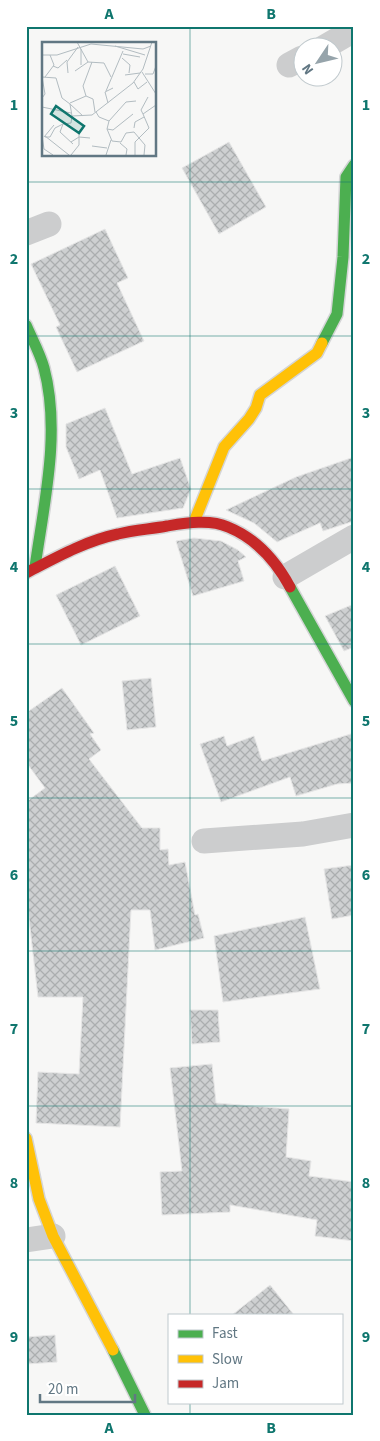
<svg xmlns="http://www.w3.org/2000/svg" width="380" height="1441" font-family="'Source Sans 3',sans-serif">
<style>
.building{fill:url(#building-cross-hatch);stroke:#e6e6e6}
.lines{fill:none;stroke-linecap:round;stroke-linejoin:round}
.fast-casing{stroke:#d4d5d6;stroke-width:14}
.slow-casing{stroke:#d4d5d6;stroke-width:14}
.jam-casing{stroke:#d4d5d6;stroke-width:14}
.street{stroke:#cccdce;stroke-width:25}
.fast{stroke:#4caf50;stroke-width:11}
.slow{stroke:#ffc107;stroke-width:11}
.jam{stroke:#c62828;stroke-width:11}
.grid{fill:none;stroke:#0f766e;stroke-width:1;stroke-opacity:0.55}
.inset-road{fill:none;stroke:#b2bcc1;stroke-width:1}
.view{fill:#0f766e;fill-opacity:0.15;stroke:#0f766e;stroke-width:2.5}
.inset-edge{fill:none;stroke:#617783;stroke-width:2.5}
.neatline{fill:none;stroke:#0f766e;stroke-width:2}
.grid-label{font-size:16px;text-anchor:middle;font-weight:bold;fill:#0f766e}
</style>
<defs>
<pattern id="building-cross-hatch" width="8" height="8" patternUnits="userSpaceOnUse" patternTransform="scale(1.25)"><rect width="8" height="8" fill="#ced0d1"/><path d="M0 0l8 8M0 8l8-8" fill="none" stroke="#abaeaf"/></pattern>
</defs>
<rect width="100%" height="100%" fill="#f7f7f6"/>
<g class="building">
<path d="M229 142 266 207 219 234 182 168Z"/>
<path d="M105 229 128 278 117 283 144 341 77 372 56 327 60 325 31 264Z"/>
<path d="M105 408 132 474 180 458 191 489 183 508 117 518 100 470 79 479 66 447V424Z"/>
<path d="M354 457V521L323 531 320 523 277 542 254 523 226 510 296 477Z"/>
<path d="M194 538 221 541 238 550 246 557 238 561 244 581 193 596 176 541Z"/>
<path d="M115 566 140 616 81 645 56 595Z"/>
<path d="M354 604V647L344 651 325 616Z"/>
<path d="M151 678 156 727 127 730 122 681Z"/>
<path d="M62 688 94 733 90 734 101 750 89 759 142 828H160V850L168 849 169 865 185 862 195 915 198 914 204 938 155 950 150 910H131L120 1127 36 1123 38 1072 79 1074 83 997H38L26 893V802L45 788 26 762V713Z"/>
<path d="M354 733V783L337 784 296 796 290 777 221 802 200 744 224 736 227 746 254 736 262 761Z"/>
<path d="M354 865V915L332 919 324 869Z"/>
<path d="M305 917 320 989 223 1002 214 936Z"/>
<path d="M190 1010H218L220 1042 192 1044Z"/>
<path d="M212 1064 216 1103 289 1109 286 1157 311 1161 309 1176 354 1182V1241L315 1236 317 1220 230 1205V1212L162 1215 160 1172 182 1171 170 1068Z"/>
<path d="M270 1285 294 1315H232Z"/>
<path d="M55 1335 57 1362 26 1364V1337Z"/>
</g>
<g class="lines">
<g class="fast-casing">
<g id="fast">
<path d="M26 325C32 339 40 353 44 368 61 432 44 503 35 567"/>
<path d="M322 343 337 314 343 257 346 177 354 165"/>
<path d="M290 587 354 701"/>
<path d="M113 1350 145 1415"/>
</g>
</g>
<g class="slow-casing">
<g id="slow">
<path d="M194 522 224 447 249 419 256 408 260 395 317 353 322 343"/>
<path d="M26 1138 39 1199 53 1236 113 1350"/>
</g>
</g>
<g class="jam-casing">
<path id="jam" d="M26 573C55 558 85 541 118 534 134 530 151 529 167 526 186 523 210 519 228 527 255 538 276 561 290 587"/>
</g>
<g class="street">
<path d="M323 48 354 30"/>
<path d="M289 65 302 58"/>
<path d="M26 233 49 224"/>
<path d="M285 577 354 537"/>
<path d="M204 841 303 834 354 825"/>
<path d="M26 1240 53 1236"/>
</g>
<use href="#fast" class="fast"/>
<use href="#slow" class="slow"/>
<use href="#jam" class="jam"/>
</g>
<path class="grid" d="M190 26V1315M26 182H354M26 336H354M26 489H354M26 644H354M26 798H354M26 951H354M26 1106H354M26 1260H354M190 1402V1415"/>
<g transform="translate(42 42)">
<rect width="114" height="114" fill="#f7f7f6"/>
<path class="inset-road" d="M35 0 46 20 62 21 69 35M73 4 103 13M39 7V23M81 12 98 15M0 13H15L49 2 101 7 109 4M80 16 88 23 87 31M50 20 41 44 44 54 51 57 53 70M11 24 16 26 25 18M33 29 46 20M100 30 114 52M26 31 25 20 36 5M103 32H111L114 24M83 33 98 31M0 35 14 36 20 56 28 62 30 74 50 73 91 41 101 27 110 0M0 35 3 52 0 56M3 35 12 23 8 13M92 40 96 47 105 40M64 49 81 9M28 61 44 54M66 61 63 50 71 46M28 62 41 74M0 65 29 71M54 70 57 75 67 79 65 87 70 99 79 100 84 91 92 90 103 103 102 113M101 72 99 68 106 55M30 74 29 81 21 82 18 90 31 102M67 79 84 60 94 59M92 86 93 80 102 75M65 87 71 88 91 72M0 94 2 107 11 113M3 94 27 113M2 95 12 83M3 95H8L13 86 21 82M29 100 37 95 48 96M78 101 85 107 84 113M50 104 65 106M29 113 37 103V89M64 113 69 98M93 113V100L107 86 101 72 114 63"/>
<path class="view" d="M14 64 42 84 37 91 9 72Z"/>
<rect width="114" height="114" class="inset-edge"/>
</g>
<rect width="380" height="1441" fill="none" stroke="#ffffff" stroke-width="55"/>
<rect x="168" y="1314" width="175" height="90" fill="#ffffff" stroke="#c0c9cd"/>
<rect x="178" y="1330" width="25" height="8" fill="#4caf50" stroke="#c0c9cd"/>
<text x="212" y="1338" font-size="15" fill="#617783">Fast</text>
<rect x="178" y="1355" width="25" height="8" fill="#ffc107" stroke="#c0c9cd"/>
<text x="212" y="1364" font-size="15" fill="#617783">Slow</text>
<rect x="178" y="1380" width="25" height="8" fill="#c62828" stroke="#c0c9cd"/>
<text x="212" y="1388" font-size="15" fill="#617783">Jam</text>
<g transform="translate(318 62) rotate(235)"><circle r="24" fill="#ffffff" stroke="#c0c9cd"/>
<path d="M0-4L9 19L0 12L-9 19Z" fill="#96a4ab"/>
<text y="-8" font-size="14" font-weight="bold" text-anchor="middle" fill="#617783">N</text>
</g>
<path d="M40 1394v8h95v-8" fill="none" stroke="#617783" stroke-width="2.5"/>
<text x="48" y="1394" font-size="15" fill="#617783" stroke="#ffffff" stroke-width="4" paint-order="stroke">20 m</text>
<rect x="28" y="28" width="324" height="1386" class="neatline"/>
<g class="grid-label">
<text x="109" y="19">A</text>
<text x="271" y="19">B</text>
<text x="14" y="110">1</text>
<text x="366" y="110">1</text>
<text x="14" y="264">2</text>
<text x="366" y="264">2</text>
<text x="14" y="418">3</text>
<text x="366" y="418">3</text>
<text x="14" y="572">4</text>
<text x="366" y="572">4</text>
<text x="14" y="726">5</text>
<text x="366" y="726">5</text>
<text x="14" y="880">6</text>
<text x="366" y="880">6</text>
<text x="14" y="1034">7</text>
<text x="366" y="1034">7</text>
<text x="14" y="1188">8</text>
<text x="366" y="1188">8</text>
<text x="14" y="1342">9</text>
<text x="366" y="1342">9</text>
<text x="109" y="1433">A</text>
<text x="271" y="1433">B</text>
</g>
</svg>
